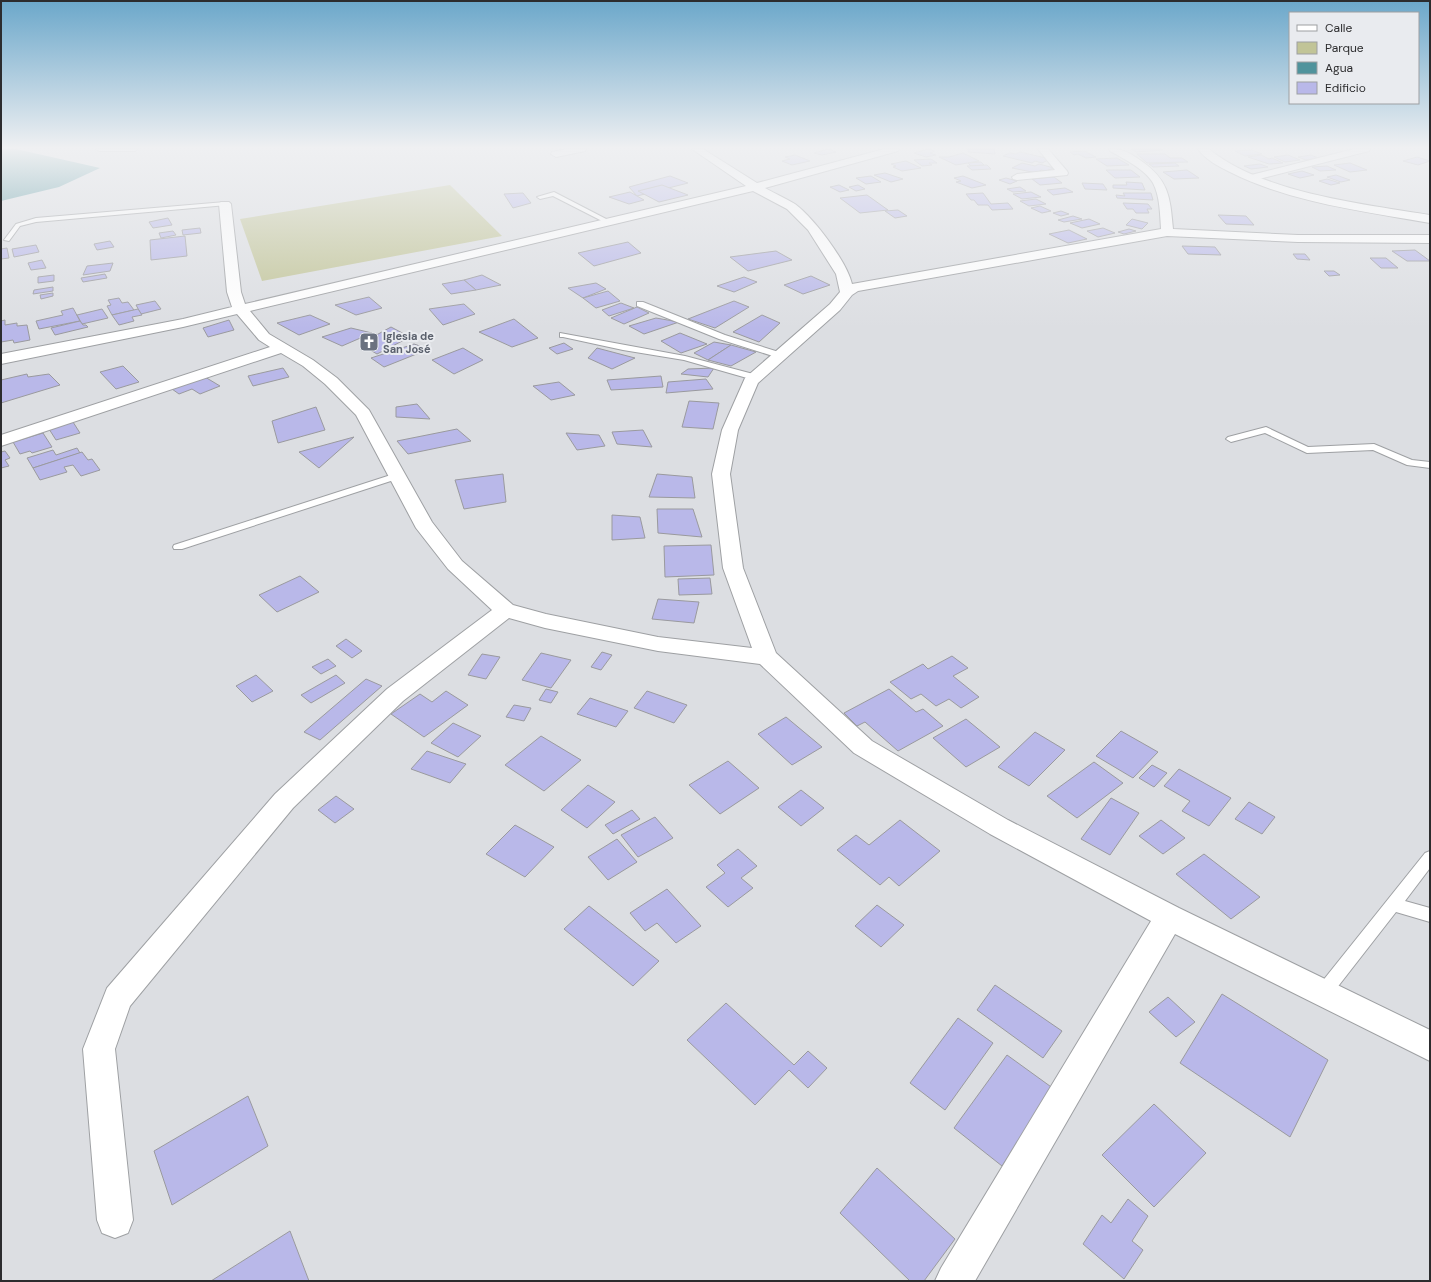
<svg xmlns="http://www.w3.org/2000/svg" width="1431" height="1282" font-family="'DM Sans',sans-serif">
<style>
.green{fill:#c1c497}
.water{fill:#50939c}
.building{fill:#b9b8e9;stroke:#9a9a9e}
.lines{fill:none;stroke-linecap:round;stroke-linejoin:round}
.lane-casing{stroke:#9ea0a3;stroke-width:2}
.street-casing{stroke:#9ea0a3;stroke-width:2}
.secondary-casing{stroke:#9ea0a3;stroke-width:2}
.lane{fill:#fff;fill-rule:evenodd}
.street{fill:#fff;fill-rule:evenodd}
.secondary{fill:#fff;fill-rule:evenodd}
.labels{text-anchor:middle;stroke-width:4;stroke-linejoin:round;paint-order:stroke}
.far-worship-label{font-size:11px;font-weight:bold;fill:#5b616d;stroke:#e9ebef;text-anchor:start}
</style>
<rect width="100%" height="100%" fill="#dcdee2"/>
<path class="green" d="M450 185 502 236 262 281 240 219Z"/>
<path class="water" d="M1 149H16L100 168 59 187 1 201Z"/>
<g class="building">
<path d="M828 149 836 152 822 155 814 153Z"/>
<path d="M928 149 935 151 930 153 936 155 926 157 914 153Z"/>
<path d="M968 149H994L995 154 968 152Z"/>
<path d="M1131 149H1160L1163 150 1136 152Z"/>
<path d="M1252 150 1262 154 1245 156 1235 151Z"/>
<path d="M1084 151 1096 157 1086 158 1078 154 1074 155 1070 152Z"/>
<path d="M1020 152 1050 159 1042 163 1035 161 1032 163 1003 156 1010 153 1016 154Z"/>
<path d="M963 153 979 161 956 165 939 157H949Z"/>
<path d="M1137 154H1165L1170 158H1182L1188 162 1147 163Z"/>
<path d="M795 155 810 161 792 165 782 161 790 159 785 157Z"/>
<path d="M1261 155 1269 159 1272 158 1283 163 1269 164 1248 157Z"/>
<path d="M1288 155 1300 160 1285 162 1274 157Z"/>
<path d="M1311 155 1318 158 1306 160 1298 157Z"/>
<path d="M1417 157 1430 161 1418 165 1403 161Z"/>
<path d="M1117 158 1129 165 1107 166 1096 159Z"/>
<path d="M931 159 937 163H929L932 165 922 166 914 160Z"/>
<path d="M906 161 921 168 902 171 893 167 896 166 891 164Z"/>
<path d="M981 162 984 165 971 166 968 163Z"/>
<path d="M1022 163 1035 166 1039 164 1054 168 1046 171 1041 170 1037 173 1012 168Z"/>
<path d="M1175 163 1179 166 1153 167 1149 164Z"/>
<path d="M1350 163 1367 170 1350 172 1334 165Z"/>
<path d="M1260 164 1268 167 1251 169 1244 166Z"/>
<path d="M987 165 991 169 972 170 967 166Z"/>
<path d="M1327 166 1336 170 1320 171 1312 167Z"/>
<path d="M1106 170H1131L1140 177 1115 178Z"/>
<path d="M1187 170 1199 178 1174 179 1163 172Z"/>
<path d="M1302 171 1314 175 1300 178 1288 174Z"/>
<path d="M885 173 903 179 891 182 874 175Z"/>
<path d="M1336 175 1350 180 1341 182 1327 177Z"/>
<path d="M670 176 688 183 637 196 629 187Z"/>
<path d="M871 176 881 182 866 184 856 178Z"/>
<path d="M963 176 986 185 972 188 956 182 961 181 954 178Z"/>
<path d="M1054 177 1062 183 1040 185 1032 179Z"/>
<path d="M1006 178 1017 181 1010 184 999 180Z"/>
<path d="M1327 179 1340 183 1331 185 1319 181Z"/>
<path d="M1126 182 1142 183 1145 190 1113 188V185H1127Z"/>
<path d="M1082 183 1103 184 1107 190 1085 189Z"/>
<path d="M662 185 688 195 659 202 638 191Z"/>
<path d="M839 185 849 190 840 192 830 187Z"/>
<path d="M858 185 865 189 856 191 849 187Z"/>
<path d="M1020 187 1026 191 1013 192 1007 189Z"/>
<path d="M1065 188 1073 192 1053 195 1047 190Z"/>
<path d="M630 192 644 200 629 204 609 197Z"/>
<path d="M1031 192 1041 197 1022 199 1013 194Z"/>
<path d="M523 193 531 203 513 208 504 194Z"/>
<path d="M983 193 991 204 1008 203 1013 209 992 210 988 205H978L974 200H971L966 194Z"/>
<path d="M1123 193H1151L1153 200 1117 198 1116 195 1125 196Z"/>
<path d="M867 195 888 210 860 213 840 198Z"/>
<path d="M1036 199 1046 204 1029 206 1020 201Z"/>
<path d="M1123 203 1148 204 1152 209H1147L1149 213H1136L1133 209H1127Z"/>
<path d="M1040 206 1051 211 1042 213 1031 208Z"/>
<path d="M898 210 907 216 895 218 885 211Z"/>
<path d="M1061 211 1069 214 1061 216 1053 213Z"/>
<path d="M1218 215 1246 216 1254 225 1226 224Z"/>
<path d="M1073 216 1082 219 1064 222 1058 220Z"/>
<path d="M168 218 172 225 153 228 149 222Z"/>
<path d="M1089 219 1100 224 1082 228 1070 223Z"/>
<path d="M1132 219 1148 223 1142 229 1126 225Z"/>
<path d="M200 228 201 233 183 235 182 230Z"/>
<path d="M1103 228 1115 233 1098 237 1087 231Z"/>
<path d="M1129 229 1136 231 1124 234 1118 232Z"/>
<path d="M1069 230 1087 239 1068 243 1049 234Z"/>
<path d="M173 231 176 235 161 238 159 233Z"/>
<path d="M185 236 187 256 151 260 150 240Z"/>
<path d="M110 241 114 247 97 250 94 244Z"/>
<path d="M628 242 641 253 594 266 578 253Z"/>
<path d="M36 245 39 252 14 257 12 249Z"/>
<path d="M1182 246 1215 247 1221 255 1188 254Z"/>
<path d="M7 248 9 258 1 259V249Z"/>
<path d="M1415 250 1430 261H1407L1392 251Z"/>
<path d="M776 251 792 260 748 271 730 257Z"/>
<path d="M1293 254H1305L1310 260 1297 259Z"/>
<path d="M1370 258H1386L1398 268H1381Z"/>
<path d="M42 260 46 268 31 270 28 263Z"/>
<path d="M113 263 110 271 83 275 87 266Z"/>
<path d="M1324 271H1334L1340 275 1329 276Z"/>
<path d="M105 274 107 278 83 282 81 278Z"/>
<path d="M54 275V281L38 283V277Z"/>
<path d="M482 275 501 285 476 290 464 280Z"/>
<path d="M811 276 830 285 803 294 784 285Z"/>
<path d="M744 277 757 282 734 292 717 286Z"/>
<path d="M464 280 476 290 451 294 442 284Z"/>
<path d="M596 283 606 289 583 298 568 288Z"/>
<path d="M53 287V291L33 294 34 290Z"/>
<path d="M608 291 620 301 596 308 583 298Z"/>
<path d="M53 293V296L41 299 40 295Z"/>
<path d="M369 297 382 308 356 315 335 305Z"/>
<path d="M119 298 122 303 128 302 134 310 112 315 107 306 111 305 108 300Z"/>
<path d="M155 301 161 309 141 314 136 305Z"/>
<path d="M734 301 749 307 715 328 688 319Z"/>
<path d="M621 303 634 308 609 316 602 310Z"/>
<path d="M464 304 475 314 443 325 429 309Z"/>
<path d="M637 307 649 313 624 324 611 318Z"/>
<path d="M73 308 80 321 39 329 36 321 63 315 61 311Z"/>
<path d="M102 309 108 318 82 324 77 315Z"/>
<path d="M138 309 142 315 132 317 134 321 119 325 112 315Z"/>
<path d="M310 315 330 324 299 335 277 323Z"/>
<path d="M762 315 780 323 759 342 733 332Z"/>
<path d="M656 318 679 322 644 334 629 326Z"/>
<path d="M514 319 538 338 512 347 479 332Z"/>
<path d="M5 320V325L17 323V326L27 325 30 340 14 343 13 340 1 342V321Z"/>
<path d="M229 320 234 330 208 337 203 328Z"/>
<path d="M80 321 83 325H86L88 327 55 335 51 328Z"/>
<path d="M391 327 410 337 377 354 360 344Z"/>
<path d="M351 328 372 333 342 346 322 337Z"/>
<path d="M680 333 707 344 681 353 661 341Z"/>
<path d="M714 342 731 345 708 360 694 353Z"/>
<path d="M564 343 573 349 557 354 549 348Z"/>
<path d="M414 344 429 349 384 367 371 358Z"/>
<path d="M731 345 756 352 731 366 708 360Z"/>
<path d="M463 348 483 360 454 374 432 360Z"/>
<path d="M597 348 635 358 612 369 588 358Z"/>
<path d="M123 366 139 382 116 389 100 372Z"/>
<path d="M283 368 289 377 253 386 248 376Z"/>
<path d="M714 368 708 377 681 374 688 369Z"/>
<path d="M27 374 28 377 49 374 60 385 1 403V380Z"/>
<path d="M661 376 663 387 611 390 607 380Z"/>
<path d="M205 377 220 386 200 394 192 389 179 394 172 389Z"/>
<path d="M706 379 713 389 666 393 668 382Z"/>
<path d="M559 382 575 395 551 400 533 386Z"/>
<path d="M689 401 719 403 713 429 682 427Z"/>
<path d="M417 404 430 419 396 417V407Z"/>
<path d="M316 407 325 430 278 443 272 421Z"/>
<path d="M73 422 80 433 56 440 49 429Z"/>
<path d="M457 429 471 441 408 454 397 441Z"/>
<path d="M643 430 652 447 617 444 612 432Z"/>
<path d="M43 433 52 447 32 453 30 451 20 454 13 442Z"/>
<path d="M566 433 599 435 605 446 577 450Z"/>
<path d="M354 437 319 468 299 452Z"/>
<path d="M77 448 80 453 33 468 27 458 53 450 56 455Z"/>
<path d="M5 451 10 458 5 460 9 466 1 468V452Z"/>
<path d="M82 452 88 460 92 459 100 470 81 476 73 465 64 467 67 472 40 480 33 468Z"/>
<path d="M503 474 506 502 464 509 455 480Z"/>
<path d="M657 474 692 477 695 498 649 497Z"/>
<path d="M657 509H693L702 537 658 533Z"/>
<path d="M612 515 640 517 645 538 612 540Z"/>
<path d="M711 545 714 575 665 577 664 546Z"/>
<path d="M300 576 319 592 277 612 259 595Z"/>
<path d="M710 578 712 594 679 595 678 579Z"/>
<path d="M658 599 699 602 694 623 652 619Z"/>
<path d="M346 639 362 651 352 658 336 646Z"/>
<path d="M602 652 612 655 601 670 591 667Z"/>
<path d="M541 653 571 660 551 688 522 680Z"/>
<path d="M482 654 500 657 486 679 468 675Z"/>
<path d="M952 656 968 668 953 676 979 697 961 708 949 699 936 706 921 694 911 699 890 682 923 664 928 669Z"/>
<path d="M328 659 336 666 321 674 312 667Z"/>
<path d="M256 675 273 691 252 702 236 686Z"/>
<path d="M336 675 345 683 311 703 301 695Z"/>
<path d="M366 679 382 686 320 740 304 732Z"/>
<path d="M546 689 558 692 551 703 539 700Z"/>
<path d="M889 689 916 712 923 709 943 726 898 751 865 722 857 726 844 713Z"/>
<path d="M446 691 468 705 424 737 391 714 420 694 432 702Z"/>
<path d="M647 691 687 705 674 723 634 708Z"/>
<path d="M590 698 628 711 616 727 577 714Z"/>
<path d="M514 705 531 708 524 721 506 717Z"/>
<path d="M786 717 822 747 792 765 758 734Z"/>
<path d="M966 719 1000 747 966 767 933 738Z"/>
<path d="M453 723 481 736 458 757 431 743Z"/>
<path d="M1121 731 1158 752 1133 778 1096 756Z"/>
<path d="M1035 732 1065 750 1029 786 998 767Z"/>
<path d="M541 736 581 760 544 791 505 765Z"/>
<path d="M427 751 466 764 450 783 411 769Z"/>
<path d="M728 761 759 788 720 814 689 785Z"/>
<path d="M1094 762 1123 783 1077 818 1047 796Z"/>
<path d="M1152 765 1167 773 1154 787 1139 778Z"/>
<path d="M1179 769 1231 798 1209 826 1182 811 1190 801 1164 786Z"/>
<path d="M588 785 615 802 587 828 561 810Z"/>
<path d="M801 790 824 808 801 826 778 807Z"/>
<path d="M336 796 354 809 335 823 318 810Z"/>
<path d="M1111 798 1139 813 1110 855 1081 839Z"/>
<path d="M1249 802 1275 817 1262 834 1235 819Z"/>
<path d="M632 810 640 819 613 834 605 825Z"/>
<path d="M655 817 673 838 638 857 621 835Z"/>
<path d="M900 820 940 851 899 886 889 877 880 885 837 850 856 835 869 845Z"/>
<path d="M1161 820 1185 838 1163 854 1139 836Z"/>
<path d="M515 825 554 847 525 877 486 854Z"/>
<path d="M617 839 637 862 608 880 588 857Z"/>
<path d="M738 849 757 866 741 878 753 888 728 907 706 887 725 873 717 865Z"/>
<path d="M1204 854 1260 897 1231 919 1176 874Z"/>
<path d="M667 889 701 926 676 943 657 923 645 931 630 913Z"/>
<path d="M877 905 904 925 881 947 855 926Z"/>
<path d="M589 906 659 961 633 986 564 929Z"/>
<path d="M995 985 1062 1031 1043 1058 977 1010Z"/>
<path d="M1222 994 1328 1060 1290 1137 1180 1063Z"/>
<path d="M1168 997 1195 1022 1176 1037 1149 1012Z"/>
<path d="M726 1003 794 1065 808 1051 827 1068 808 1088 789 1070 755 1105 687 1040Z"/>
<path d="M958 1018 993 1043 945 1110 910 1083Z"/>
<path d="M1007 1055 1054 1089 1002 1166 954 1128Z"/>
<path d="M248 1096 268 1146 172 1205 154 1151Z"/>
<path d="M1154 1104 1206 1153 1154 1207 1102 1155Z"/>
<path d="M877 1168 955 1239 924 1281H910L840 1213Z"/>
<path d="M1128 1199 1148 1216 1132 1241 1143 1250 1124 1279 1083 1244 1102 1215 1111 1223Z"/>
<path d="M290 1231 309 1281H211Z"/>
</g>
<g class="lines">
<g class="lane-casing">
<g id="lane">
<path d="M96 149H138L135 151H99Z"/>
<path d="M554 192 610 221 611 222 606 223 553 196 540 199 537 197Z"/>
<path d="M225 202 227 203V205L36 222 20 226 9 241 4 240 16 224 36 218Z"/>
<path d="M637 302H643L725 335 782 353 783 355 782 357H776L719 339 637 306Z"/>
<path d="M560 333 685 356 757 375 758 377 754 380 684 360 623 350 563 337H560Z"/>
<path d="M1266 427 1308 447 1374 444 1412 460 1430 462V468L1407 465 1373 450 1307 453 1265 433 1231 442 1226 439 1228 437Z"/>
<path d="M397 473 402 476 400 478 182 549H174L173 547 174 545Z"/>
<path d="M1430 851V868L1405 901 1430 908V922L1396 912 1329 998 1323 1001 1317 998 1315 993 1317 988 1425 853Z"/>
</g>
</g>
<g class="street-casing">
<g id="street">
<path d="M567 149H586L585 151 556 157 551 154 552 152Z"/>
<path d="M692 149H703L757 183 884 149H899L898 151 765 188C774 193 785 198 795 204 814 218 847 262 852 284L1161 229C1160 215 1160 196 1153 183 1146 170 1123 158 1110 151L1109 149C1124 149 1128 152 1140 160 1169 180 1170 196 1173 229L1298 235H1430V243L1298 242 1167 236 858 291 852 295 840 310 758 383 738 430 730 474 743 568 776 653 872 741 1008 820 1179 908 1430 1030V1061L1175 934 975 1281H935L941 1268 1151 921 990 834 854 753 760 664 658 651 545 628 509 618 403 701 293 808 130 1006 115 1049 133 1220 128 1233 115 1238 102 1233 97 1220 83 1049 107 988 275 794 387 689 492 610 448 569 416 528 356 415 325 384 303 366 281 353 1 446V435L270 347 259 340 237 314 183 327 1 364V354L183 319 232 307 227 292 219 204 221 202H229L231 204 241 292 245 304 746 186ZM753 191 787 209 808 230 836 274 840 292 830 304 745 378 722 430 712 474 723 568 752 648 658 637 546 614 513 605 462 561 432 522 369 410 337 378 313 360 269 334 250 311Z"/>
<path d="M1038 149H1048L1067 171 1068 173 1067 175 1017 180 1013 179 1012 177 1017 174 1055 170Z"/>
<path d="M1354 149H1370L1369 151 1251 181 1246 178 1247 176Z"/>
</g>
</g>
<g class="secondary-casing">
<path id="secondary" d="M1198 149H1209C1262 193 1363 204 1430 215V223C1363 211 1292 203 1230 172 1218 166 1206 160 1198 149Z"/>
</g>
<use href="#lane" class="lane"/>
<use href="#street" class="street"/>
<use href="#secondary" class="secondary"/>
</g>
<linearGradient id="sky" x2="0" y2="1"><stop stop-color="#6ba7ca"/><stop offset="0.45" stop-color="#eff0f2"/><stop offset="1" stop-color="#eff0f2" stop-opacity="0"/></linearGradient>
<rect width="1431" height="328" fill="url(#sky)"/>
<defs>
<g id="church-square" transform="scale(1)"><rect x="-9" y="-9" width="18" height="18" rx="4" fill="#6b7280" stroke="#e9ebef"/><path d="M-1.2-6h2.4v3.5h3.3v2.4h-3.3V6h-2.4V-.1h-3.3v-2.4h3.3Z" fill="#fff"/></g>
</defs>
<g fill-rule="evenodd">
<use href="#church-square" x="369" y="342"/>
</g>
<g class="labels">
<g class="far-worship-label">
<text x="383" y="340">Iglesia de<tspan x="383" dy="13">San José</tspan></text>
</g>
</g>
<rect width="1431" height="1282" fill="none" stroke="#2c2c2e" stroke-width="4"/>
<rect x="1289" y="12" width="130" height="92" fill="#e9ebef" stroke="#9d9fa2"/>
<rect x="1297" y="25" width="20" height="6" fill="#ffffff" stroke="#9d9fa2"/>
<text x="1325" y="32" font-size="12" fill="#2c2c2e">Calle</text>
<rect x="1297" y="42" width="20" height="12" fill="#c1c497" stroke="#9d9fa2"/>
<text x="1325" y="52" font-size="12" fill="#2c2c2e">Parque</text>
<rect x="1297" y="62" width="20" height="12" fill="#50939c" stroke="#9d9fa2"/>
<text x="1325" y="72" font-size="12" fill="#2c2c2e">Agua</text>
<rect x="1297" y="82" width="20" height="12" fill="#b9b8e9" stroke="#9d9fa2"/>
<text x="1325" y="92" font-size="12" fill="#2c2c2e">Edificio</text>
</svg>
